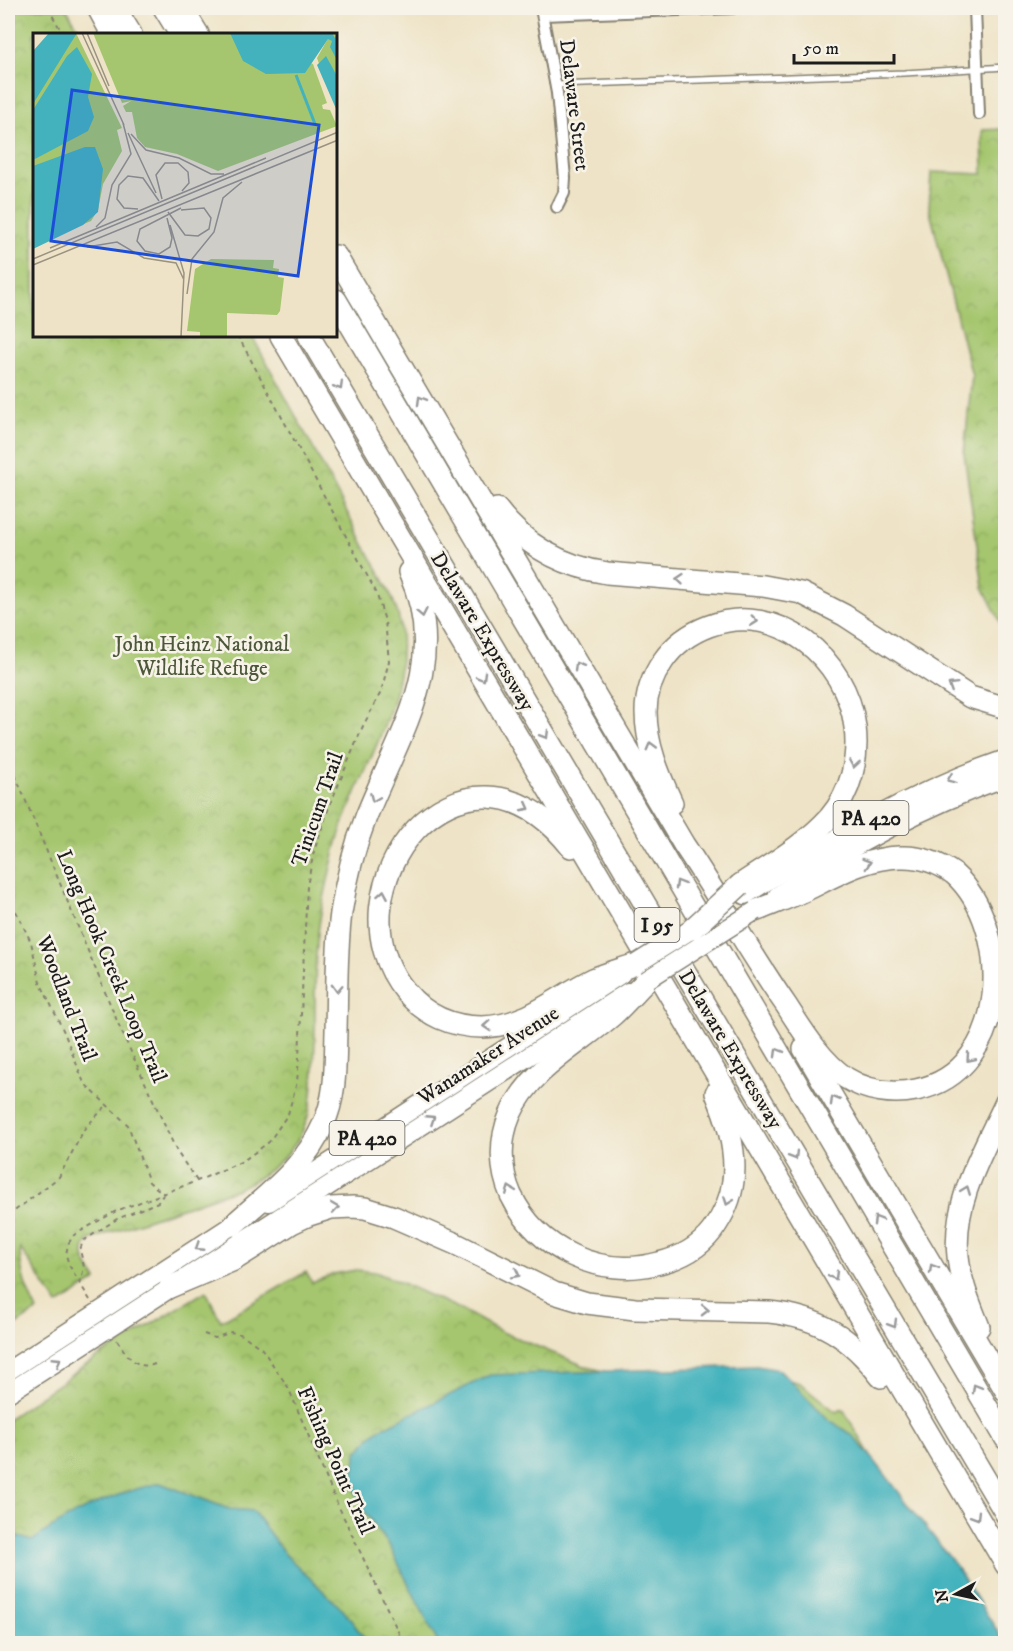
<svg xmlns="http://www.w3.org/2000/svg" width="1013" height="1651" font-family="'IM FELL DW Pica',serif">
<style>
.park{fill:url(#park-crowns);stroke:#607145;stroke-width:1.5}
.water{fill:#43b2bd;stroke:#30676c;stroke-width:1.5}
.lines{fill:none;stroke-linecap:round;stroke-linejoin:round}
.lane-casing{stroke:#858071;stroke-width:8}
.street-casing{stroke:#858071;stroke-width:14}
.primary-casing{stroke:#858071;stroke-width:21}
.highway-casing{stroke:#858071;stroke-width:24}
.path{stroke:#858071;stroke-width:2;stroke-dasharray:4.5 4.5;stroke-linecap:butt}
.lane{stroke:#fff;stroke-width:5}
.street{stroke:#fff;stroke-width:10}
.primary{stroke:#fff;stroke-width:18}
.highway{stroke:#fff;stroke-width:21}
.primary-bridge-casing{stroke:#858071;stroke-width:21;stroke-linecap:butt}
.highway-bridge-casing{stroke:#858071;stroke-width:24;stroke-linecap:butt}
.primary-bridge{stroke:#fff;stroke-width:18}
.highway-bridge{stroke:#fff;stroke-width:21}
.oneway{stroke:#999}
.labels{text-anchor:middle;stroke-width:5;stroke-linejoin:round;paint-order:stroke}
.shield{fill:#f7f3e8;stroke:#5e5c59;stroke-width:1.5}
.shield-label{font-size:20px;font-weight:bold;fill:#1c1c1c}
.street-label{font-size:21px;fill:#1c1c1c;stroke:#f7f3e8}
.park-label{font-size:21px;fill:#4c5839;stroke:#f7f3e8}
.inset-river{fill:none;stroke:#43b2bd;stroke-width:3}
.inset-road{fill:none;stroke:#9a9382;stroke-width:1.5}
.view{fill:#1d4ed8;fill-opacity:0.15;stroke:#1d4ed8;stroke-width:3}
.inset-edge{fill:none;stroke:#1c1c1c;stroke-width:3}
</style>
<defs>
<pattern id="park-crowns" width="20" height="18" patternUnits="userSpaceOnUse" patternTransform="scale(1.5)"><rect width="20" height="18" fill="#a5c66e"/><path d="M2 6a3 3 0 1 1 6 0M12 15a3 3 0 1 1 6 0" fill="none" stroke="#8daa5f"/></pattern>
</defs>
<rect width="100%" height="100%" fill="#f7f3e8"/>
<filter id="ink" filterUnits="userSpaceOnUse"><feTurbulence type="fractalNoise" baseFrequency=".0167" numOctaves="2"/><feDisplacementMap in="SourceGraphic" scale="12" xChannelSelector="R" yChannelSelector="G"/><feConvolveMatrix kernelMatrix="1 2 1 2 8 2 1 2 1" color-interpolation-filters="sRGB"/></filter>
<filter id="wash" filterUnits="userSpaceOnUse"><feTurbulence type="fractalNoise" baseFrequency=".008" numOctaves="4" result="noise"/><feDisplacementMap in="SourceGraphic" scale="24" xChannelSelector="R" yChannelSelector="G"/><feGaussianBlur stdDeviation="1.35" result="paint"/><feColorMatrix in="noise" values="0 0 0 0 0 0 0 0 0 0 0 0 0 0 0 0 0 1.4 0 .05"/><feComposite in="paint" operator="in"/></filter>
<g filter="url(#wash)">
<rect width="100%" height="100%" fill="#eee3c6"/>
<g class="park">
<path d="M8 8H66L82 34H34V336H252C289 403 326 471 361 539 375 566 395 594 400 624 411 701 360 768 338 839 332 859 328 881 323 903 311 956 317 1012 314 1067 313 1085 312 1105 306 1122 296 1154 266 1176 237 1189L89 1240C77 1255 88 1266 97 1280L58 1305 20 1248C20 1273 26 1289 37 1311L8 1330Z"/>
<path d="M1005 129H1006L1005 631 983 587 964 453 972 376 929 208 931 172 983 174 982 130Z"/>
<path d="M356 1270 375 1272 395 1280 460 1309 502 1332 587 1367 622 1375 766 1374 800 1383 836 1412 843 1409 981 1643H8V1419L99 1356 206 1291 221 1321 306 1272 312 1283 333 1274Z"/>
</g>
<g class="water">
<path d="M757 1366 780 1370 828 1419 852 1435 874 1460 956 1566 1005 1643H438L389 1545 365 1512 352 1483 357 1452 376 1431 490 1375Z"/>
<path d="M160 1483 229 1509 253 1511 285 1554 344 1611 368 1643H8V1533L32 1541C70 1513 115 1493 160 1483Z"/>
</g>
</g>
<g filter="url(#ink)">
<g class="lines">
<g class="lane-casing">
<path id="lane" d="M556 85 904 73 1006 67"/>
</g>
<g class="street-casing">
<g id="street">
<path d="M541 8 557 93 565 178 564 193 557 207"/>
<path d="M975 8 979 114"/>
<path d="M543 15 733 8"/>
</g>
</g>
<g class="primary-casing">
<g id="primary">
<path d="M745 895C830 841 910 792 1006 759"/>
<path d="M777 896C847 847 924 806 1006 777"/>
<path d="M269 1202 621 974"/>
<path d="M8 1371 245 1217"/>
<path d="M8 1393 628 992"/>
</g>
</g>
<g class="highway-casing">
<g id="highway">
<path d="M98 8 112 34"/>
<path d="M115 8 131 34"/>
<path d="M164 8 180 34"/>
<path d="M182 8 198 34"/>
<path d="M336 256 684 845C719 897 750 953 786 1005 803 1031 820 1060 846 1078 867 1091 892 1095 916 1090 1012 1071 1013 927 954 874 938 862 919 856 899 857 865 858 835 876 806 890 789 898 772 904 755 911"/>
<path d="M336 300 1006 1439"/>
<path d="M281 336 1006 1565"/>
<path d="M309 336 1006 1514"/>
<path d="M497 509C525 546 561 566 607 573L763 586 801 593 844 615 970 697 1006 708"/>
<path d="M672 803C659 775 646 744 646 712 646 694 652 677 663 661 674 645 690 633 709 626 778 600 847 659 855 727 859 759 851 792 830 817 805 845 771 864 740 885"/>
<path d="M571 847C462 709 321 890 406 992 425 1015 452 1027 482 1027 527 1026 556 997 593 979 607 973 622 969 636 964"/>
<path d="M648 979C636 991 625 1004 613 1015 577 1046 530 1069 510 1115 499 1141 500 1170 511 1195 537 1250 600 1279 659 1263 680 1258 699 1248 712 1231 723 1216 731 1199 733 1181 737 1153 727 1119 716 1093"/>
<path d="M804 1049 1006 1391"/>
<path d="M233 1225C267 1194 305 1167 323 1125 337 1095 335 1063 336 1031 337 992 336 952 341 913 346 880 354 848 366 817 399 733 451 664 409 572"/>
<path d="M170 1287 234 1260 292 1223 309 1215 331 1208 353 1207 365 1208 394 1217 456 1244 554 1293 587 1303 635 1309 769 1312C819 1317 851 1337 881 1377"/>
<path d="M979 1327C970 1304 960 1281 958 1256 952 1201 984 1150 1006 1102"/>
</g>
</g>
<g class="path">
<path d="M48 8 63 34"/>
<path d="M8 758 120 1028 177 1152 197 1181"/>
<path d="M8 895 31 942 40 982 64 1032 84 1083 128 1125 149 1182 164 1194"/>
<path d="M8 1216 59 1177 85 1128 106 1106"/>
<path d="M80 1284 84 1267 80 1250 83 1241 117 1219 158 1202 163 1195"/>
<path d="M90 1300 69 1265 66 1255 68 1244 74 1235 116 1211 197 1181 243 1161 269 1142 288 1114 297 1082 299 1057 307 886 314 851 329 807 363 726 381 692 389 661 385 621 376 592 238 336"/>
<path d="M204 1334 215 1338 231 1332 243 1335 262 1349 288 1387 335 1499 404 1644"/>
<path d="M117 1340C126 1354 136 1371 155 1364"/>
</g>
<use href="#lane" class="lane"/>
<use href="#street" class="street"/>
<use href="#primary" class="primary"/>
<use href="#highway" class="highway"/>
<g class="primary-bridge-casing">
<g id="primary-bridge">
<path d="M636 964 703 922"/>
<path d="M648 979 755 911"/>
</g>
</g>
<g class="highway-bridge-casing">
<path id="highway-bridge" d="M692 929 740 885"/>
</g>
<use href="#primary-bridge" class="primary-bridge"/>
<use href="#highway-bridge" class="highway-bridge"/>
</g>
<defs><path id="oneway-chevron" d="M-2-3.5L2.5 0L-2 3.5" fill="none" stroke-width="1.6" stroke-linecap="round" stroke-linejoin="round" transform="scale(1.5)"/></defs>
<g class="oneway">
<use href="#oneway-chevron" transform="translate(339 386) rotate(59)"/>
<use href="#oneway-chevron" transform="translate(421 400) rotate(-120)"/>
<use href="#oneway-chevron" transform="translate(680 579) rotate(-175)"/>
<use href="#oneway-chevron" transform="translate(422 613) rotate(79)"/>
<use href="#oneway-chevron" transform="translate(754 621) rotate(7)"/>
<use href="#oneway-chevron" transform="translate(578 666) rotate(-121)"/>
<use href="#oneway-chevron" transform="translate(482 677) rotate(60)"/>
<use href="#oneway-chevron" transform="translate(952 686) rotate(-148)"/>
<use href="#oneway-chevron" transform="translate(545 735) rotate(59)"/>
<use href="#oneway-chevron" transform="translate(651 746) rotate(-105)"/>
<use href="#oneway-chevron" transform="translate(854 764) rotate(99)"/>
<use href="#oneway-chevron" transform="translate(951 779) rotate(157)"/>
<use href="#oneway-chevron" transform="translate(374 798) rotate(113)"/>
<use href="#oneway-chevron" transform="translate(526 807) rotate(28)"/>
<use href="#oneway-chevron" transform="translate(867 863) rotate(-18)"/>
<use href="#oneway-chevron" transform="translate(679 884) rotate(-120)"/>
<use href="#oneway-chevron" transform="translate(383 894) rotate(-80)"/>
<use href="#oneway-chevron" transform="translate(337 988) rotate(92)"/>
<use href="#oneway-chevron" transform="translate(487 1026) rotate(176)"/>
<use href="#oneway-chevron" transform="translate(778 1052) rotate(-120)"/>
<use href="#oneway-chevron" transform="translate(970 1058) rotate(131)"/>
<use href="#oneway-chevron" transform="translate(834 1100) rotate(-120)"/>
<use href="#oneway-chevron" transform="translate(431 1119) rotate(-33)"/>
<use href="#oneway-chevron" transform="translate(794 1156) rotate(59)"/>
<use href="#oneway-chevron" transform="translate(510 1190) rotate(-111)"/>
<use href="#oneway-chevron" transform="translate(966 1190) rotate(-69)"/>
<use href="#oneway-chevron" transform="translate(728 1201) rotate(110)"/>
<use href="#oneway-chevron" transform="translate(335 1208) rotate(-8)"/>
<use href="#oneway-chevron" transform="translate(877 1220) rotate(-120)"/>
<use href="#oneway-chevron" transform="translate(199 1247) rotate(147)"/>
<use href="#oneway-chevron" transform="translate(933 1268) rotate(-120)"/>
<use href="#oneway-chevron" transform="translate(516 1274) rotate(27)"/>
<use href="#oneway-chevron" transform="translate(834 1276) rotate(60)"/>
<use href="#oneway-chevron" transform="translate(705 1310) rotate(1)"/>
<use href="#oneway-chevron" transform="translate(893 1324) rotate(59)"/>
<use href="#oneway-chevron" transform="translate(57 1361) rotate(-33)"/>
<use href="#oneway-chevron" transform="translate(976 1388) rotate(-120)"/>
<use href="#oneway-chevron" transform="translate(976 1516) rotate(59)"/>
</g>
</g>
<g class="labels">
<g class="shield">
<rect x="833.5" y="801" width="75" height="34" rx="4.5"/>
<rect x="634.5" y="908" width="45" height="34" rx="4.5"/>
<rect x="329.5" y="1121" width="75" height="34" rx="4.5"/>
</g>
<g class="shield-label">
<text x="871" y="825">PA 420</text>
<text x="657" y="932">I 95</text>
<text x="367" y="1145">PA 420</text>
</g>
<g class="street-label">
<text transform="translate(575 105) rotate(83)" y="7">Delaware Street</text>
<text transform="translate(483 631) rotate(59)" y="7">Delaware Expressway</text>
<text transform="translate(317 809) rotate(-71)" y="7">Tinicum Trail</text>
<text transform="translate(112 966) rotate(67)" y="7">Long Hook Creek Loop Trail</text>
<text transform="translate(67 998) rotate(69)" y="7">Woodland Trail</text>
<text transform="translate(731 1049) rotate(59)" y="7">Delaware Expressway</text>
<text transform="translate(488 1055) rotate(-33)" y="7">Wanamaker Avenue</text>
<text transform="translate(336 1460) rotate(66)" y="7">Fishing Point Trail</text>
</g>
<g class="park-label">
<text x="202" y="651">John Heinz National<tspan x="202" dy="24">Wildlife Refuge</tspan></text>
</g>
</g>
<g transform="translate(33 33)">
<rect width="304" height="304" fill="#eee3c6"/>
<path d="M43 0 89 95 84 97 89 118 70 151 65 177 58 188 0 212V64ZM60 0H200L280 31 294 70 289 72 290 76 297 77 304 93 185 138 144 121 112 114 104 105 99 79H93L90 73 98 68 89 70ZM298 0H304V56L297 61 284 25ZM178 226 241 227 240 235 246 236 245 244 251 245 247 278 244 282 194 280V304H167V299L154 298 162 236Z" fill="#a5c66e"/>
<path d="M16 0H44L0 71V18ZM197 0H299L302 5 304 1V27L297 14 299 8 295 6 272 40 233 41 210 28ZM44 14 59 41 55 64 61 84 55 98 0 127V77L34 23ZM293 23 304 43V78L284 32ZM52 114H62L70 136 65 179 50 192 0 216V133Z" fill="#43b2bd"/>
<path class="inset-river" d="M263 42 282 91"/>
<path class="inset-road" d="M49 0 91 92M54 0 76 53M95 100 123 160M98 101 113 117 146 125 178 141H191M129 166 123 142 132 130H145L155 139 156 150 149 158M105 176 91 175 84 166 86 152 95 143 110 145 126 168M135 179 152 202 165 203 176 196 178 185 171 175 148 177M134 185 139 205 137 214 126 221 112 218 104 208 107 196 148 175M137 192 151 240 148 304M63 194 72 185 79 152 98 121 90 90M54 214 84 209 111 225 143 230 151 247M17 215 233 125M0 226 305 99M0 232 305 107M154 261 159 226 181 199 190 165 209 149"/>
<path class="view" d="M39 57 286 92 265 243 18 208Z"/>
<rect width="304" height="304" class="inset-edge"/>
</g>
<rect width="1013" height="1651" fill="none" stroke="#f7f3e8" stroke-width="30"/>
<g transform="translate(956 1594) rotate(262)" stroke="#f7f3e8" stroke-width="4.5" paint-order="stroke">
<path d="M0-4.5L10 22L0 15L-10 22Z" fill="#1c1c1c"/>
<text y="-9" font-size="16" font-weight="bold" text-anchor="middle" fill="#1c1c1c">N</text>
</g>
<path d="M794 54v9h100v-9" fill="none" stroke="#1c1c1c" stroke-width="3"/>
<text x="803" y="54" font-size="18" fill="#1c1c1c" stroke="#f7f3e8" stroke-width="4.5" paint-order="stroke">50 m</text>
</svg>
